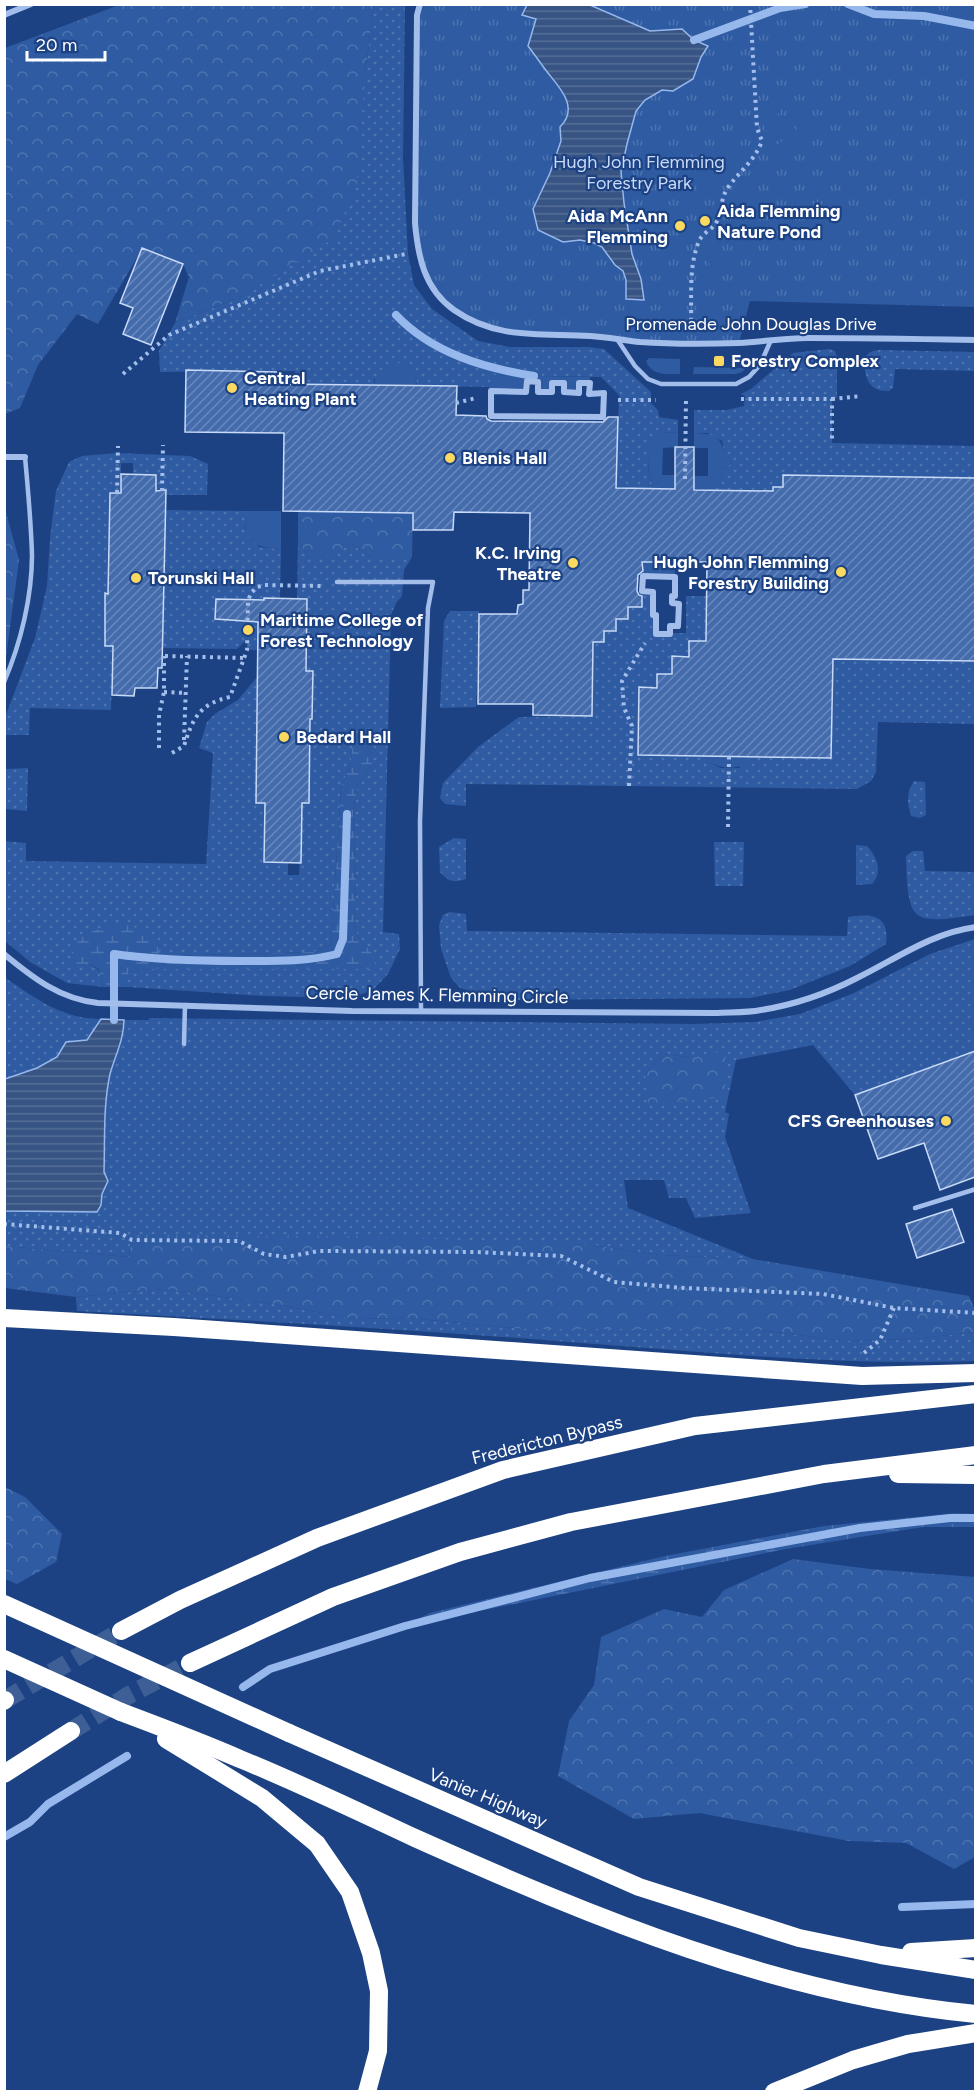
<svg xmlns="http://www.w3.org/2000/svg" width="980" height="2096" font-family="Figtree,sans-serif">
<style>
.grass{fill:url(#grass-dots);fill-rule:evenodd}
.forest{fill:url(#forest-crowns)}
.wetland{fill:url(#wetland-marsh)}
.park{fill:url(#park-tufts)}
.garden{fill:#2f5ba2}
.water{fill:url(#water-rules);stroke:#96b8ed;stroke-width:1.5}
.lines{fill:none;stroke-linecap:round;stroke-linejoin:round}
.stream{stroke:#96b8ed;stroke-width:8}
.building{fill:url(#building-hatch);stroke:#c8daf8;stroke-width:1.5}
.highway-tunnel{stroke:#3e5e96;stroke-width:18;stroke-dasharray:18 9;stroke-linecap:butt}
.path{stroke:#a3beeb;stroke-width:4;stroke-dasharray:3 4.5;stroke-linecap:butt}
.lane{stroke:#a3beeb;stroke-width:4.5}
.street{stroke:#a3beeb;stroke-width:6}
.highway{stroke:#fff;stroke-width:18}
.highway-bridge{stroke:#fff;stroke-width:18}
.poi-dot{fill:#fbd961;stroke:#1c4284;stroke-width:2}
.labels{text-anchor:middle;stroke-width:4.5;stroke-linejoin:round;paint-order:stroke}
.park-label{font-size:18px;fill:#c8daf8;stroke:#1c4284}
.poi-label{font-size:18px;font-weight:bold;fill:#fff;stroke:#1c4284;text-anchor:start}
.street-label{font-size:18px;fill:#fff;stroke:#1c4284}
</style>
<defs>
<pattern id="grass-dots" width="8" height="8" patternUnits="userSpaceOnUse" patternTransform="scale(1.5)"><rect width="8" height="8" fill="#2f5ba2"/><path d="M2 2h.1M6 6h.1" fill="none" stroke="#4e74b0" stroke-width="1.8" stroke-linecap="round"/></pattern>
<pattern id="forest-crowns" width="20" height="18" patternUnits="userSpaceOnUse" patternTransform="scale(1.5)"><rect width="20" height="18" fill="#2f5ba2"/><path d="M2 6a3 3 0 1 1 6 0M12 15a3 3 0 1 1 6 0" fill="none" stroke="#4e74b0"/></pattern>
<pattern id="wetland-marsh" width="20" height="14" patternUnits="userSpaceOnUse" patternTransform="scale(1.5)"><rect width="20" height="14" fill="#2f5ba2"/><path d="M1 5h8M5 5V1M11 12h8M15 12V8" fill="none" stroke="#4e74b0"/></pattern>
<pattern id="park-tufts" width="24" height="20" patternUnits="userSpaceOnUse" patternTransform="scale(1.5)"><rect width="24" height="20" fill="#2f5ba2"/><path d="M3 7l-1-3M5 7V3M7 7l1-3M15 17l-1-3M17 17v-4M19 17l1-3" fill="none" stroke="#4e74b0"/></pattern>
<pattern id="water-rules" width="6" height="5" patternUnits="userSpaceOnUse" patternTransform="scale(1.5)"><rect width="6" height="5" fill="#385485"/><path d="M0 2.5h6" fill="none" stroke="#566e97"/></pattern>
<pattern id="building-hatch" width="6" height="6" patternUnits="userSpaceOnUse" patternTransform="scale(1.5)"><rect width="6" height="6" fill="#446cad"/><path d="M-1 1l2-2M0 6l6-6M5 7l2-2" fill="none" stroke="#6989bd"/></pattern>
</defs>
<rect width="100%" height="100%" fill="#1c4284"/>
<g class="grass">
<path d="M374 5H405L403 158 408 254 414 285 432 309 478 341 510 347H589L604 349 651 392V400L649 401 658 410 659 417 678 420V433L661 432C647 455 644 463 654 489L616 488 619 395 601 377 493 375 488 387 417 386 416 378 374 379V385L296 384 295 371 160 372 159 351 175 323 244 295 365 74Z"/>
<path d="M829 349 835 351 837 357V398L832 399V443L975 446V478L784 475 783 487H774L773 491 713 490C720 480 721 471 732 462L725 455 722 441 707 433H694V410H726L744 406 745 396 741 394 751 389 793 353Z"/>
<path d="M879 350 975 352V371L895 369 893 388 889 391C882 391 875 390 871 385 865 379 861 358 869 353 871 351 877 350 879 350Z"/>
<path d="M117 453 190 456 208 464 207 495H165V490H156V475L133 474V463H121V493H110L114 594H105V645L113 646 111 710 30 708 29 735H5L4 720 35 638 47 586 50 538 56 491 69 462 82 456Z"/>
<path d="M165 510 245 511V529L259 547 281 549 280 598H264V644H258V650H247V639L237 649 162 648Z"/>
<path d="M298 540 309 558 325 556 351 544 372 557H412L404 570 402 596 396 603 391 615 383 932 399 934 400 949 388 974 373 990 351 998 264 996 128 987V972L149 969H373L372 953 358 937 354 925 356 884 353 815 358 785 372 764V754L363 741 355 721 351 762 341 788 331 945 314 952 159 956 88 963 99 970 103 987 67 983 30 962 5 941 4 841 26 843V861L206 864 213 753 199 748 207 722 215 714 238 700 257 677 256 803H265L288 862V875H299L302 803 309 802 310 756 304 719H312L313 671H306L307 599 297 598Z"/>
<path d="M642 591 653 592 656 633H686V596H707L706 641H689V657L672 656V674H658L657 688H639L638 755 705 756 708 762 721 768H739L749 756 831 758 833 648 840 659 975 661V724L878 722 876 772 871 781 857 789 466 784V806L445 804 440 798 443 783 478 747 519 717 592 716 593 642H604V631H616V619H628V607H642Z"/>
<path d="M450 611H479L476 707 440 708 444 621Z"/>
<path d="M28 768 27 811 5 809V770L6 769Z"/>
<path d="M914 781 925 782 926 815 920 818 911 816C907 802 906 793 914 781Z"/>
<path d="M454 838 466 839V879C454 883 449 882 440 872L439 847Z"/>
<path d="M714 842H744L743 886H715Z"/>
<path d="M856 845 867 846C877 857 883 872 872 884L856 885Z"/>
<path d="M913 851H923L925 871 975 872V915C910 925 908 922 906 856Z"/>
<path d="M449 912 466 914 467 931 847 936 848 917C872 913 890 915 886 944L850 966 790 990 750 998 505 1000 460 988 451 978 441 949 439 925 443 915Z"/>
<path d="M975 939V1051L855 1095 813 1045 736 1060 725 1112 729 1114 725 1137 751 1213 695 1218 686 1198H669L664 1180H624L628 1208 753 1259 660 1255 593 1245 132 1235 129 1257 5 1246 4 1211 96 1212 101 1205 102 1194 108 1181 104 1172C105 1140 103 1106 110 1074 115 1056 124 1039 124 1020H149V1018L694 1024 755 1022 800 1014 854 993 930 954ZM663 1054 690 1057 645 1074Z"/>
<path d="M4 977C35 998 62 1019 101 1019L87 1040 66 1042 58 1057 37 1068 5 1079Z"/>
<path d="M165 1289 274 1304 354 1319 409 1318 524 1329H752L844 1341 914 1339 975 1332V1361C840 1366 704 1352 569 1342 405 1329 241 1320 77 1311L76 1297Z"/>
</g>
<g class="forest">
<path d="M119 5H374L365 74 357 184 334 238 244 295 175 323 189 277 183 264 142 249 98 324 77 314 38 365 20 408 5 414V48Z"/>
<path d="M5 509 19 560 5 665 4 509Z"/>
<path d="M298 511 413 513 412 557H372L351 544 325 557 309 558 298 540Z"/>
<path d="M726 1051 725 1097 648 1105 645 1074 663 1054 690 1057Z"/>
<path d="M132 1235 358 1236 593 1245 660 1255 753 1259 969 1296 975 1310V1332L914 1339 844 1341 752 1329H524L409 1318 354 1319 274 1304 165 1289 76 1297 5 1288V1246L129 1257Z"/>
<path d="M5 1487 25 1497 62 1534 56 1562 17 1584 5 1579Z"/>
<path d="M793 1559 870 1569 975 1577V1857L954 1869 906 1843 849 1841 699 1813 634 1819 558 1776 569 1721 594 1685 601 1637 664 1609 702 1617 724 1590Z"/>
</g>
<g class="wetland">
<path d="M355 719 363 741 372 754V764L358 785 353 815 356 884 354 925 358 937 372 953 376 961 373 969H149L128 972V987H103L99 969 88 963 77 968 71 963 72 948 85 934 115 923H127L156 939 160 956 314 952 331 945 341 788 351 762Z"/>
<path d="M956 1513 975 1514V1527H923L786 1549 405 1626 430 1613 665 1556 824 1526Z"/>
</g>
<path class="park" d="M420 4 975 5V307L750 301 739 343 642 342 544 336 475 322 437 295 417 252Z"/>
<g class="garden">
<path d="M776 85 782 87C784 95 777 123 771 130H766C758 118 768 114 769 102 769 97 768 92 769 87Z"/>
<path d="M807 118 815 122V133L795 148 784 164 776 166 768 161 769 150 793 135 801 120Z"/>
<path d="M730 148 737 149 740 154 734 164C716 168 716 177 701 182L697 180V175C707 165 718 154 730 148Z"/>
<path d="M742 188 748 192 754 217 755 227 748 239 749 252 741 259 734 255V245L740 221 731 203 736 189Z"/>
<path d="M703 205 707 208C707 217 713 223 716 231 720 245 719 259 724 272L719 277 714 279 711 275 708 255 700 237 704 226 697 215V207Z"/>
<path d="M649 358 680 359V374C666 374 652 376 646 361Z"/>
<path d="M395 362C408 365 416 372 417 386L374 385C375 373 384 365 395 362Z"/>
<path d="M694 367 746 368 742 372 736 374H693Z"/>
<path d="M492 375 590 377V383H579V393L564 392V384L553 383 552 392H538V382H527L526 392 491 391 488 387Z"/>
<path d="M661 432 678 433V447L663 448 662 475H676L675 489H654C647 473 647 457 650 439Z"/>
<path d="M694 433C728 434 715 442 732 462 721 471 721 480 713 490H694V476H708V448H694Z"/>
<path d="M245 511H281V549C250 547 244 542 245 511Z"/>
<path d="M643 562H675V577L643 576Z"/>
<path d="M705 756H749L747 763C733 771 721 768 708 762Z"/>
</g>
<g class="water">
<path d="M527 5H590L650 31 682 29 694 40 708 46 701 57 693 79 673 91 662 90 645 100 636 111 627 144 621 172 624 203 632 254 641 279 644 300 626 299V280L623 271 615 265 602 247 594 243 580 240 563 242 538 230 533 209 550 173 561 141 560 127C579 108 561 89 548 73 541 64 535 55 528 46L536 19 522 15Z"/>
<path d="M101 1019 124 1020C124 1039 115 1056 110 1074 103 1106 105 1140 104 1172L108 1181 102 1194 101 1205 97 1212 5 1211V1079L37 1068 57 1057 66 1042 87 1040Z"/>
</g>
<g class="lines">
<g class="stream">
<path d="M848 4 874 14 924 16 976 26"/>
<path d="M694 40 780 8 805 4"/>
<path d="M396 315C432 353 484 368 534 376"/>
<path d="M114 1020V954C156 960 197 961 240 961 273 961 306 962 337 954L343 939 347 814"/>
<path d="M243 1687 270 1669 405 1626 590 1578 860 1528 950 1518H976"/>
<path d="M4 1837 30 1822 48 1804 127 1756"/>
<path d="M902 1907 976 1904"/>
</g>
</g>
<g class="building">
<path d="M142 248 183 264 151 345 123 334 133 308 120 303Z"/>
<path d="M186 370 278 372V384L457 386 456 415 486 416 487 419 491 421 603 422 608 417H618L616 488 675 489V447H694V490L773 491V487H783V475L975 478V661L833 659 831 758 638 755 639 687 657 688V674H672V656L689 657V641H706L707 562H642L643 571 638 575 637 591 639 595 642 596V607H628V619H616V631H604V642H593L592 716 533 715V704H478L479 614H517L518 605 523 604V590H529L530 513 454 512 453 530H413V513L283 511 284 433 185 432Z"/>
<path d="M121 474 156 475V491L166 490 162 668H158L157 688H135L134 696 112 695 113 646H105V593L108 594 110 493H121Z"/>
<path d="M264 598 307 599 306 671H313L312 719H310L309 803H302L301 863 264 862 265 803H256L258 622 215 619 216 599 264 600Z"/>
<path d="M975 1051V1177L940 1190 924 1143 878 1159 855 1095Z"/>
<path d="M952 1209 964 1242 917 1258 906 1224Z"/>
</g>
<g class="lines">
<g class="highway-tunnel">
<path d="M5 1700 121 1631"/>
<path d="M71 1731 129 1695 190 1663"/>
</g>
<g class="path">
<path d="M691 328C692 300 688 267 699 241 703 232 714 229 717 221 722 209 721 196 729 186 741 170 755 160 762 141L757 128 750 4"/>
<path d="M123 374 169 335 320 271 406 254"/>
<path d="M741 399H832V443"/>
<path d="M832 399 861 396"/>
<path d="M618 400H656"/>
<path d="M456 403 476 398"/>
<path d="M685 479 686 398"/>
<path d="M162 491 163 445"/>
<path d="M117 493 118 446"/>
<path d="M165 656 245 658"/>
<path d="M164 692 186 693"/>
<path d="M184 740 187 656"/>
<path d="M159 748V715L164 692V656"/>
<path d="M172 753 184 746C193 718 199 704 230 697L247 650 248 601 251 593 257 587 265 585 322 586"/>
<path d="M629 786 632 726 624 708 622 681 645 643"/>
<path d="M728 827 729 756"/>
<path d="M4 1224 120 1233 132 1240 239 1241 264 1254 286 1257 319 1251 477 1252 561 1256 614 1282 684 1288 823 1294 894 1308 976 1313"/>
<path d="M864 1353 880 1340 894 1308"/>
</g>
<g class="lane">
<path d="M617 339 635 366 648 379 661 384H736L749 377 760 365 771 340"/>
<path d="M337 582H433L428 608 420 821 421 1010"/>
<path d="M4 682C21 643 32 596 32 555 31 522 28 489 25 457"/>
<path d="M184 1044 185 1005"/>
<path d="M915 1208 976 1189"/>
</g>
<g class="street">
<path d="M420 4 417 15 415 223C418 256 424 289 454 310 497 340 541 333 590 336 606 337 623 340 640 342 669 344 709 344 739 343 762 342 785 338 807 338 863 338 920 339 976 340"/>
<path d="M4 15 31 4"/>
<path d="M527 381 538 382V392H552V383H564V392L579 393V383H590L589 394 604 393 603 417 491 416V391L526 392Z"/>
<path d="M4 457H25"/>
<path d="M643 576 675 577V596H672V603L679 604 678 626H670V634H656V615H653V592L642 591Z"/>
<path d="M4 954C33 978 60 999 98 1003L352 1011 715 1013C730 1012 746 1013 761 1010 793 1005 828 993 857 978 896 959 931 933 976 927"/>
</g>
<g class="highway">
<path d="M4 1318 174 1327 862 1376 976 1373"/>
<path d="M898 1474 976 1475"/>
<path d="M121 1631 180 1600 317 1538 503 1470 695 1426 976 1394"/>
<path d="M190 1663 333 1597 460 1552 571 1522 824 1474 976 1455"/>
<path d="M4 1701 5 1700"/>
<path d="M121 1712C161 1727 201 1742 240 1759 299 1783 357 1811 415 1838 594 1918 779 1995 976 2014"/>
<path d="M289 1733 639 1887 799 1938 881 1955 976 1970"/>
<path d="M166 1739 262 1798 317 1844 350 1892 371 1953 379 1991 378 2051 367 2092"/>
<path d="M4 1774 71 1731"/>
<path d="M911 1952 976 1948"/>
<path d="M774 2092 853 2060 908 2044 976 2033"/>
</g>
<g class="highway-bridge">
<path d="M4 1604 289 1733"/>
<path d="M4 1659 121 1712"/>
</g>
</g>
<g class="poi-dot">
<circle cx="705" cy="221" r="6"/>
<circle cx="680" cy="226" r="6"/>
<rect x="713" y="355" width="12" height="12" rx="3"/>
<circle cx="232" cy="388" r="6"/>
<circle cx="450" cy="458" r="6"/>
<circle cx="573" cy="563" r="6"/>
<circle cx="841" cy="572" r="6"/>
<circle cx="136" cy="578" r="6"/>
<circle cx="248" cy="630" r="6"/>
<circle cx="284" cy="737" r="6"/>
<circle cx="946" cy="1121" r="6"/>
</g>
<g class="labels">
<g class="park-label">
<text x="639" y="168">Hugh John Flemming<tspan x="639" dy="21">Forestry Park</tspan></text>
</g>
<g class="poi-label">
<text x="717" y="217">Aida Flemming<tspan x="717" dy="21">Nature Pond</tspan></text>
<text x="668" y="222" text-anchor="end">Aida McAnn<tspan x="668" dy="21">Flemming</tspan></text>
<text x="731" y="367">Forestry Complex</text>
<text x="244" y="384">Central<tspan x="244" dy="21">Heating Plant</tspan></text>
<text x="462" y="464">Blenis Hall</text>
<text x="561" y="559" text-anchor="end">K.C. Irving<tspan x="561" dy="21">Theatre</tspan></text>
<text x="829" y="568" text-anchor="end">Hugh John Flemming<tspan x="829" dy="21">Forestry Building</tspan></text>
<text x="148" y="584">Torunski Hall</text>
<text x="260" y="626">Maritime College of<tspan x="260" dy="21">Forest Technology</tspan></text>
<text x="296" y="743">Bedard Hall</text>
<text x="934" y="1127" text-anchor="end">CFS Greenhouses</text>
</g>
<g class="street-label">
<text x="751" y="330">Promenade John Douglas Drive</text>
<text transform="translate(437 995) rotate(1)" y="6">Cercle James K. Flemming Circle</text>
<text transform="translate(547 1440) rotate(-14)" y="6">Fredericton Bypass</text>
<text transform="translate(488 1798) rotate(23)" y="6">Vanier Highway</text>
</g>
</g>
<rect width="980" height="2096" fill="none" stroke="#ffffff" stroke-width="12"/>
<path d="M27 51v9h78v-9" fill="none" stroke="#ffffff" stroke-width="3"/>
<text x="36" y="51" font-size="18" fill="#ffffff" stroke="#1c4284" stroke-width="4.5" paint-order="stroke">20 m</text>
</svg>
